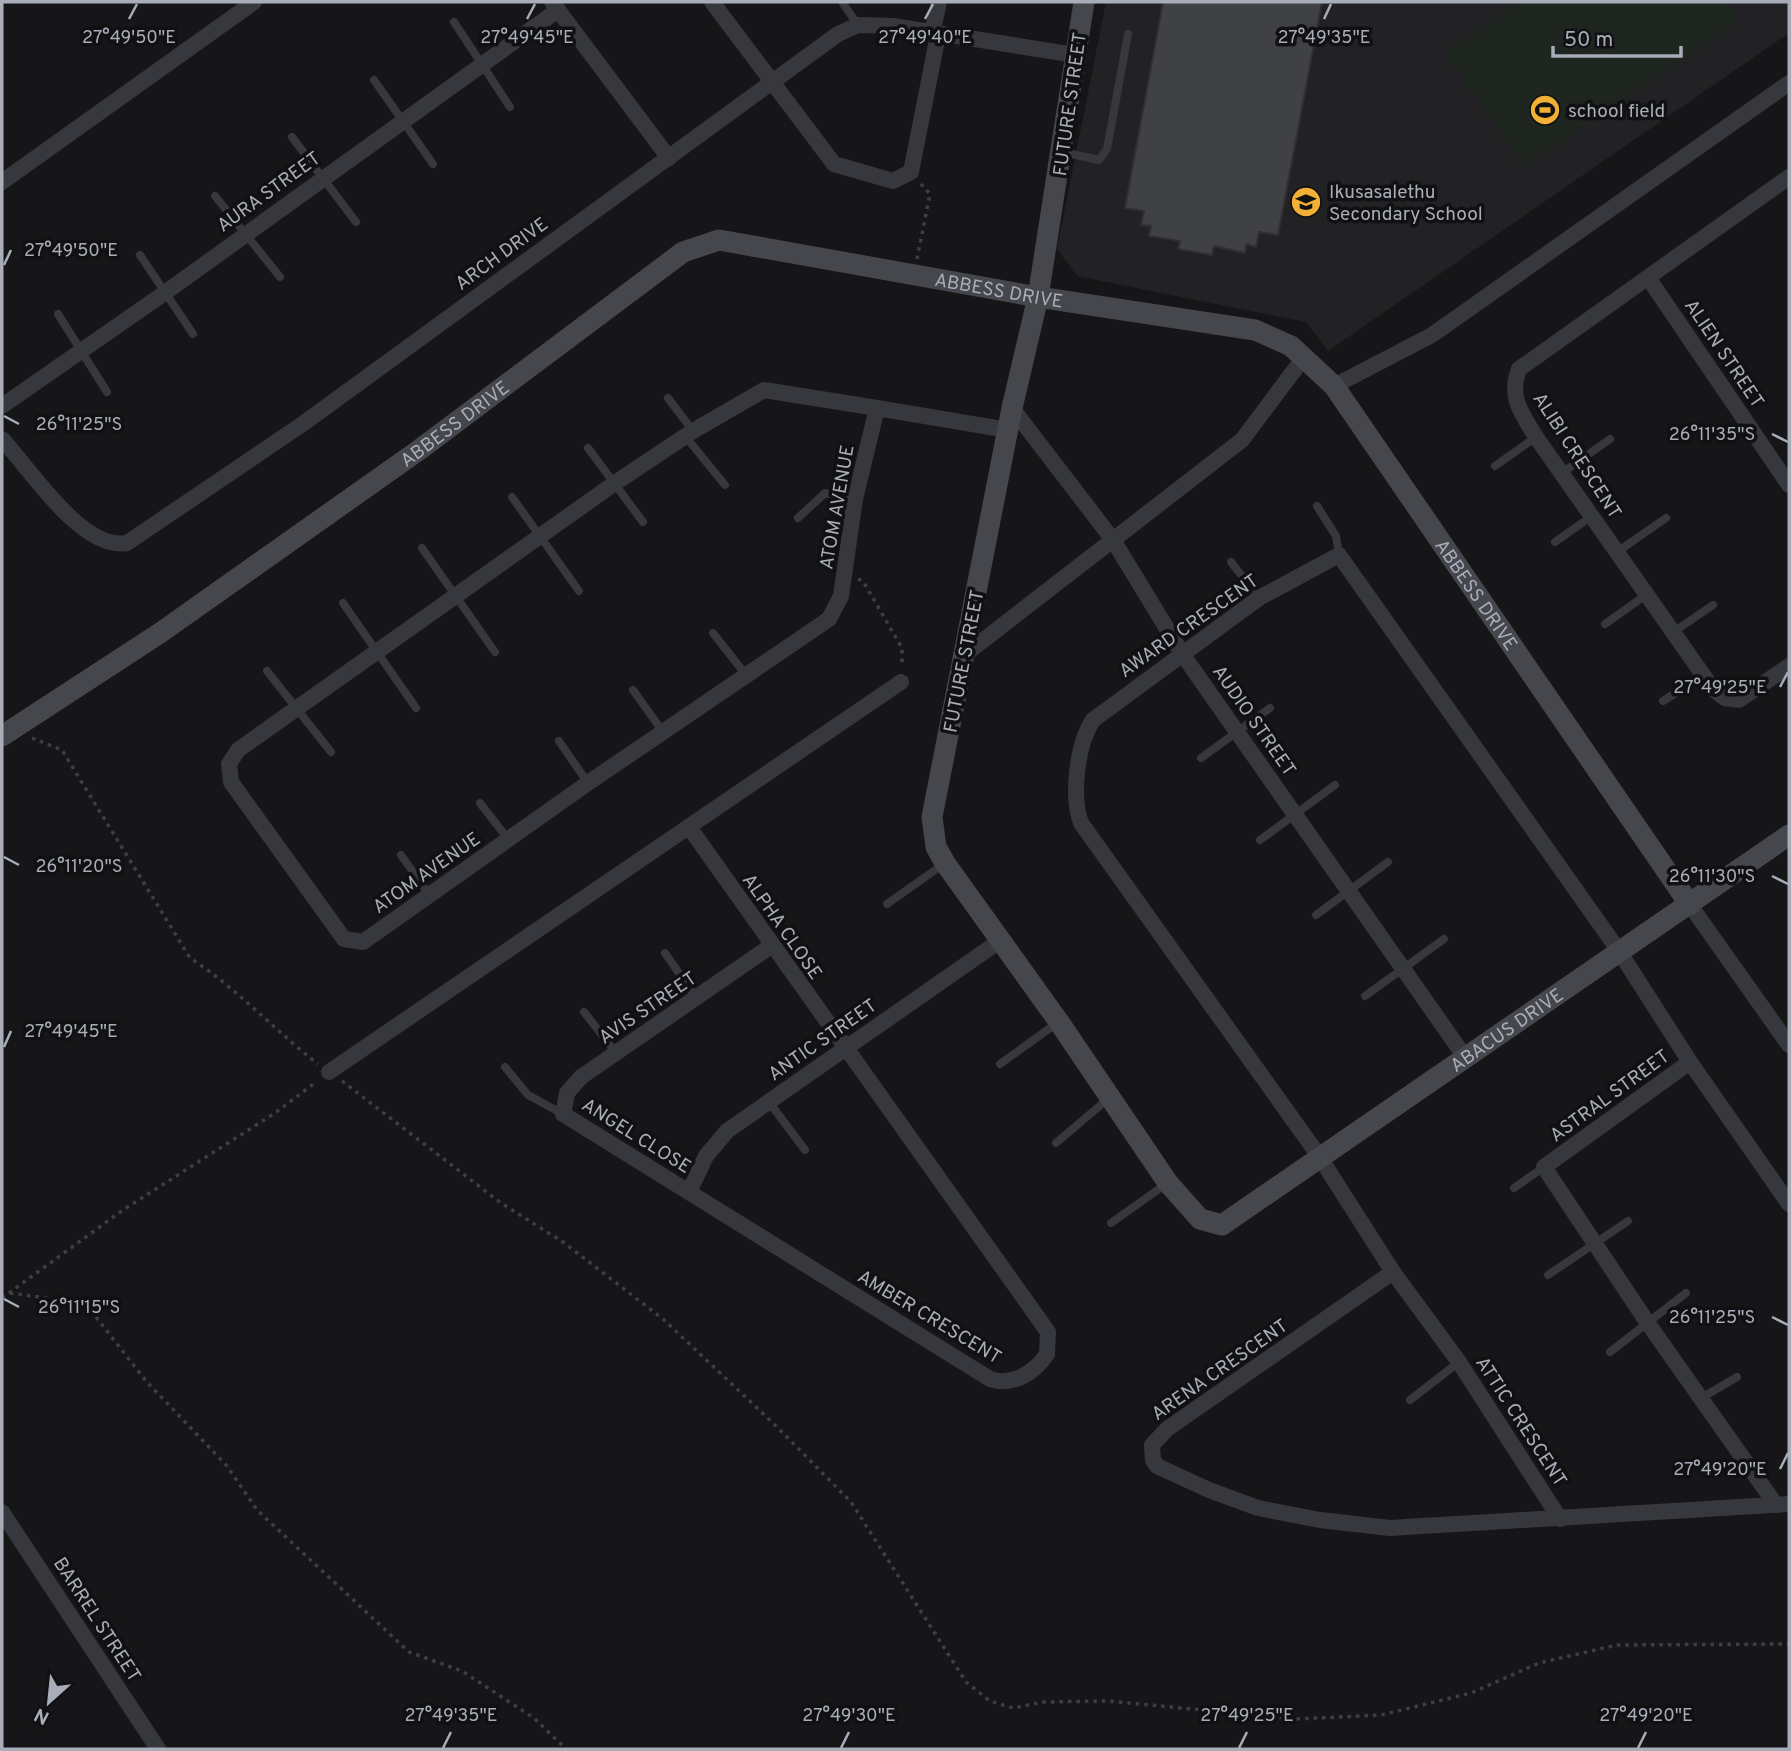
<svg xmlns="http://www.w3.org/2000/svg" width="1791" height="1751" font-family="Overpass,sans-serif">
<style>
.built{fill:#222225}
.green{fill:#1e261f}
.building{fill:#404145;stroke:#303034;stroke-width:2}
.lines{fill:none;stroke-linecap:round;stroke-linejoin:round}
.path{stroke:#3d3f44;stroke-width:3.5;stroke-dasharray:3.5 5;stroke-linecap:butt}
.lane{stroke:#37383d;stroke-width:8}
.street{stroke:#37383d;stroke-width:16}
.secondary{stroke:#45474d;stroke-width:21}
.ticks{fill:none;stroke:#a8adb8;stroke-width:2.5}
.labels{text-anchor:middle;stroke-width:7;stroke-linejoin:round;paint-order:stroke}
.street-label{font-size:19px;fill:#a8adb8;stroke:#111113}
.poi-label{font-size:19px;fill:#a8adb8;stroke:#111113;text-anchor:start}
.ticks-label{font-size:18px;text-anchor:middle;fill:#a8adb8;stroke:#111113;stroke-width:7;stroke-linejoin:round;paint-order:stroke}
</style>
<rect width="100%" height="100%" fill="#161618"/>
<path class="built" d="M1106 2H1789V33L1328 351 1306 322 1077 276 1057 249Z"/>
<path class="green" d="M1520 2H1726L1739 21 1523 167 1445 53Z"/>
<path class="building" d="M1163 2H1322L1278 235 1259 232 1256 247 1246 244 1245 253 1214 246 1212 255 1178 249 1180 241 1149 236 1151 226 1141 225 1144 211 1125 208Z"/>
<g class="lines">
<g class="path">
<path d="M917 259 930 194 921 184"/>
<path d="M858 579 863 581 902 648V666"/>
<path d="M32 738 62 750 190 958C238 989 274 1030 318 1064"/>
<path d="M342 1081 501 1203 563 1242 663 1319 774 1424 851 1502 966 1682 990 1701 1013 1708 1043 1702 1108 1701 1297 1719 1381 1715 1471 1693 1539 1663 1617 1645 1789 1644"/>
<path d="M10 1293 85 1303 146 1381 227 1466 257 1510 409 1652 462 1671 534 1718 566 1749"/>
<path d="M2 1298 123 1210 275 1113 316 1082"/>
</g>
<g class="lane">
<path d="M842 2 858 25"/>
<path d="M454 22 510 107"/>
<path d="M374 80 433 164"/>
<path d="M292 137 356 222"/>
<path d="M1063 152 1099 160 1107 149 1128 34"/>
<path d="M215 196 280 277"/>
<path d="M140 255 193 334"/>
<path d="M58 314 107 392"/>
<path d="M668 398 693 431"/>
<path d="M685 436 725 485"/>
<path d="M588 448 643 522"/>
<path d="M1495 466 1536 437"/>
<path d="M1562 473 1610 439"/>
<path d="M512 497 579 591"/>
<path d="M1317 506 1336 536 1339 555"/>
<path d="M798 518 825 493 855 499"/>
<path d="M1555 542 1592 516"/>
<path d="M422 548 495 652"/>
<path d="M1617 552 1666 518"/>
<path d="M1231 562 1259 598"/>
<path d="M343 603 416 708"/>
<path d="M1605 624 1646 595"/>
<path d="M713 633 746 675"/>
<path d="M1672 633 1713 605"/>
<path d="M267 671 331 752"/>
<path d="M633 690 663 732"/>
<path d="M1663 701 1703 676"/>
<path d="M559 741 588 783"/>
<path d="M1201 758 1270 708"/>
<path d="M480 803 508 839"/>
<path d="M1260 840 1335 785"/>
<path d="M401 855 430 896"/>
<path d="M887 904 945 863"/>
<path d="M1316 915 1388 862"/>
<path d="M665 953 697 999"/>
<path d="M1365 996 1444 939"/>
<path d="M584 1012 617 1054"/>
<path d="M1000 1064 1057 1023"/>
<path d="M505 1067 528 1095 563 1114"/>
<path d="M769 1102 805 1150"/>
<path d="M1056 1143 1109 1098"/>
<path d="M1514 1188 1544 1167"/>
<path d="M1111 1223 1166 1184"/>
<path d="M1548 1275 1628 1221"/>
<path d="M1610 1352 1686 1293"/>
<path d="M1703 1397 1737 1377"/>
<path d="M1410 1400 1459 1362"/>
</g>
<g class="street">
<path d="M552 2 669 158"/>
<path d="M712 2 834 164 893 181 911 172 938 35"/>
<path d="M932 34 939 2"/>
<path d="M1789 177 1519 369C1508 397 1522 414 1536 437L1713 689 1725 698 1739 700 1789 666"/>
<path d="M2 182 254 2"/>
<path d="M1649 279 1789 485"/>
<path d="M1334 386 1432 335 1789 83"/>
<path d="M764 390 877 408 855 499 841 596 829 619 588 783 363 942 344 939 231 782 229 764 238 750 615 483 693 431Z"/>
<path d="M2 406 166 292 558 10"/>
<path d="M877 408 1008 430"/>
<path d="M1012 408 1113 540 1183 655 1465 1057"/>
<path d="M2 439C30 469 82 551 127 543L304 423 838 34 858 25 893 26 1075 55"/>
<path d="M963 656 1242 440 1305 356"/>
<path d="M689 827 1048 1332 1047 1354C1035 1372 1013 1387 990 1379L563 1114 567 1093 581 1077 771 946"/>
<path d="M1690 905 1789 1045"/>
<path d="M1690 1062 1544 1167 1647 1322 1776 1505"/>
<path d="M329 1072 901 682"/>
<path d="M689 1192 706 1156 727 1131 1001 940"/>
<path d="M1393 1272 1167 1429 1152 1445 1153 1460 1157 1466 1209 1490 1258 1508 1320 1520 1390 1528 1789 1504"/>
<path d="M2 1512 158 1749"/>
<path d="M1560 1519 1459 1362 1393 1272 1319 1156 1081 823C1071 796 1077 744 1093 720L1259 598 1339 555 1619 951 1690 1062 1789 1204"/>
</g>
<g class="secondary">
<path id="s1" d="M1084 2 1038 297 1012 408 932 817 936 847 945 863 1059 1022 1168 1183 1200 1219 1222 1225 1789 835"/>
<path id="s2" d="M2 736 160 633 419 450 683 252 719 240 1038 297 1255 330 1291 346 1334 386 1690 905"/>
</g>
</g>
<path class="ticks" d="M129 19 137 4M527 19 535 4M925 19 933 4M1324 19 1331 4M4 265 11 250M4 416 19 424M1772 434 1788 442M1780 687 1788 672M4 857 19 865M1772 876 1788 884M4 1047 11 1031M4 1299 19 1307M1772 1317 1788 1325M1780 1469 1788 1453M443 1748 451 1732M841 1748 849 1732M1239 1748 1247 1732M1638 1748 1646 1732"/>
<defs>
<g id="stadium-disc" transform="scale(1.575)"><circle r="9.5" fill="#f2b134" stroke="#111113"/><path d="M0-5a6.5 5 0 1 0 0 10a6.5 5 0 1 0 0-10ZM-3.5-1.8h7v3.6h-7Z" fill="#111"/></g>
<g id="school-disc" transform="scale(1.575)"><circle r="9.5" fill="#f2b134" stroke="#111113"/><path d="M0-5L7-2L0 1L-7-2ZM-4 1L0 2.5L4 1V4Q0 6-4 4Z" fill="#111"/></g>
</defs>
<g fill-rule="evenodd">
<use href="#stadium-disc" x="1545" y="110"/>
<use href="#school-disc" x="1306" y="202"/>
</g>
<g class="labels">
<g class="street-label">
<text transform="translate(1069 104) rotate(-82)" y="7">FUTURE STREET</text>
<text transform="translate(268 191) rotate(-36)" y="7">AURA STREET</text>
<text transform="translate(501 253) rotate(-36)" y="7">ARCH DRIVE</text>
<text dy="7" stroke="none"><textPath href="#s2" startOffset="1158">ABBESS DRIVE</textPath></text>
<text transform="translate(1725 353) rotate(56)" y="7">ALIEN STREET</text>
<text dy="7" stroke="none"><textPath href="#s2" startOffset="550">ABBESS DRIVE</textPath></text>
<text transform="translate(1578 455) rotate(57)" y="7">ALIBI CRESCENT</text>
<text transform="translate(836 507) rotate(-80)" y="7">ATOM AVENUE</text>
<text dy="7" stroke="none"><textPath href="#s2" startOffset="1768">ABBESS DRIVE</textPath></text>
<text transform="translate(1188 625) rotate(-35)" y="7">AWARD CRESCENT</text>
<text transform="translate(963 661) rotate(-79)" y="7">FUTURE STREET</text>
<text transform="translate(1255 720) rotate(55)" y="7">AUDIO STREET</text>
<text transform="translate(426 872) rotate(-35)" y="7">ATOM AVENUE</text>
<text transform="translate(783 926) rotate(55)" y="7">ALPHA CLOSE</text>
<text transform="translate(647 1007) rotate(-34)" y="7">AVIS STREET</text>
<text dy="7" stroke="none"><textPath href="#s1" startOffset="1684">ABACUS DRIVE</textPath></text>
<text transform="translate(822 1039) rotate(-35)" y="7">ANTIC STREET</text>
<text transform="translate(1609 1095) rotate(-36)" y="7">ASTRAL STREET</text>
<text transform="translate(637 1135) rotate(32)" y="7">ANGEL CLOSE</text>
<text transform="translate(930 1316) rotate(31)" y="7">AMBER CRESCENT</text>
<text transform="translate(1219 1369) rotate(-35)" y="7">ARENA CRESCENT</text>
<text transform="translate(1522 1421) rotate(57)" y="7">ATTIC CRESCENT</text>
<text transform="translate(98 1619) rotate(57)" y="7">BARREL STREET</text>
</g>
<g class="poi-label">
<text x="1568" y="117">school field</text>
<text x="1329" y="198">Ikusasalethu<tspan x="1329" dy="22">Secondary School</tspan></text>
</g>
</g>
<g class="ticks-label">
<text x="129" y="43">27°49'50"E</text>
<text x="527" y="43">27°49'45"E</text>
<text x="925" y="43">27°49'40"E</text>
<text x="1324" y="43">27°49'35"E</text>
<text x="71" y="256">27°49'50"E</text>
<text x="79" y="430">26°11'25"S</text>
<text x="1712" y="440">26°11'35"S</text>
<text x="1720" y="693">27°49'25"E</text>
<text x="79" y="872">26°11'20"S</text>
<text x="1712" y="882">26°11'30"S</text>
<text x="71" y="1037">27°49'45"E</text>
<text x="79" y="1313">26°11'15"S</text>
<text x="1712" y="1323">26°11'25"S</text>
<text x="1720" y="1475">27°49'20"E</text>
<text x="451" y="1721">27°49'35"E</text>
<text x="849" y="1721">27°49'30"E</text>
<text x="1247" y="1721">27°49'25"E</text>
<text x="1646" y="1721">27°49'20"E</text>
</g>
<rect width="1791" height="1751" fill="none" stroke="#a8adb8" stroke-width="7"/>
<g transform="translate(49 1702) rotate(207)" stroke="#111113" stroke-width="5" paint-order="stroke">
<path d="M0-5L12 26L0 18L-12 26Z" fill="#a8adb8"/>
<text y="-10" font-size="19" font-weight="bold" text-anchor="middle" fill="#a8adb8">N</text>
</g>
<path d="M1553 46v10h128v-10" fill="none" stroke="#a8adb8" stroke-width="3.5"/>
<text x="1564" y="46" font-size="21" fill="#a8adb8" stroke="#111113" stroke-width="5" paint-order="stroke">50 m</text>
</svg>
